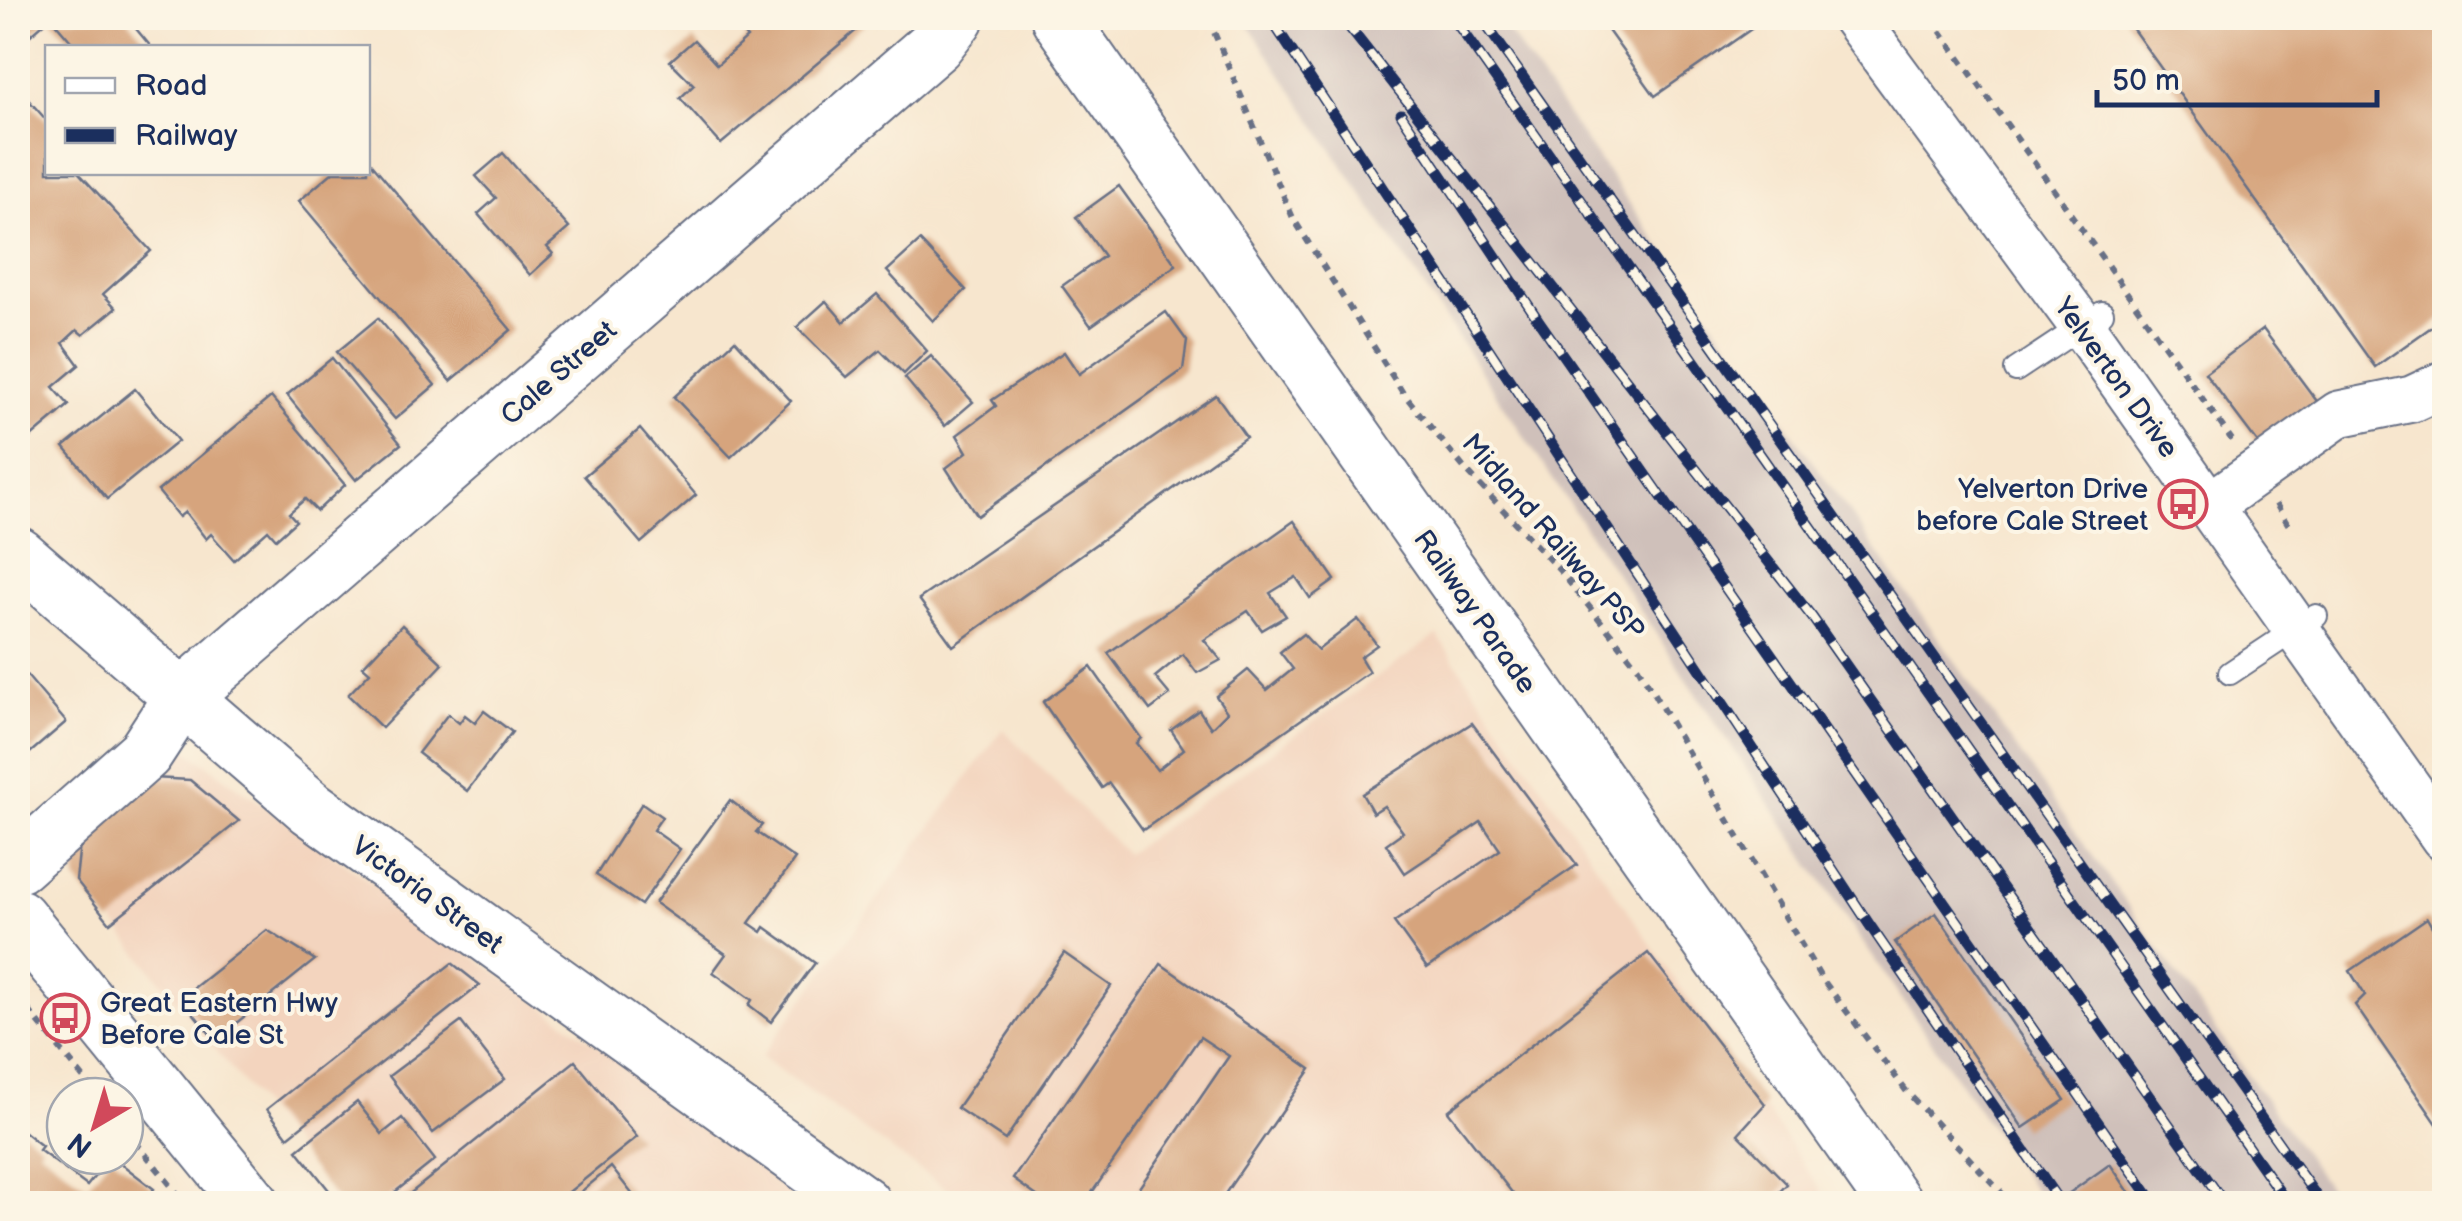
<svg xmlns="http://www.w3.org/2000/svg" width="2462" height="1221" font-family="'Balsamiq Sans',sans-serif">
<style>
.built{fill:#f3d4be}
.industrial{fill:#cfc0ba}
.building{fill:#d6a47d}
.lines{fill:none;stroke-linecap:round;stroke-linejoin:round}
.service-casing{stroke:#686f85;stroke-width:26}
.minor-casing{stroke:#686f85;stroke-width:49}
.tertiary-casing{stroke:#686f85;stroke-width:59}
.trunk-casing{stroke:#686f85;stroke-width:59}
.path{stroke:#686f85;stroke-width:6;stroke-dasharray:8 8;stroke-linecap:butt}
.service{stroke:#fff;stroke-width:22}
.minor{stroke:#fff;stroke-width:45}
.tertiary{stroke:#fff;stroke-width:55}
.trunk{stroke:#fff;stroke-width:55}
.rail-casing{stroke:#1b2f5e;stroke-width:11}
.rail{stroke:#fcf5e5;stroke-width:8;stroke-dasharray:22;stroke-linecap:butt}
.labels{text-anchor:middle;stroke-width:8;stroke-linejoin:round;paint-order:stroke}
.street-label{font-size:28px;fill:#1b2f5e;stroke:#fcf5e5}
.poi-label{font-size:28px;fill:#1b2f5e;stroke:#fcf5e5;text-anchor:end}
</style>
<rect width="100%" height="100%" fill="#fcf5e5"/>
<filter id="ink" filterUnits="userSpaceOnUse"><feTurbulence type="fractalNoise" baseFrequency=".01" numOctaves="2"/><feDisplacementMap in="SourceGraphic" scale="20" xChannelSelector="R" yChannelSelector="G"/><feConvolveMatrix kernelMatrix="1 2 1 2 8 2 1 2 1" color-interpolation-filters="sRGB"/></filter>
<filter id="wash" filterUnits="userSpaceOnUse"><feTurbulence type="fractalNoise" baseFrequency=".0048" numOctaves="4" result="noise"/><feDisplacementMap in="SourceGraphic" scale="40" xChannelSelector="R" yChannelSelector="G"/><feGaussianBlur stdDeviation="2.25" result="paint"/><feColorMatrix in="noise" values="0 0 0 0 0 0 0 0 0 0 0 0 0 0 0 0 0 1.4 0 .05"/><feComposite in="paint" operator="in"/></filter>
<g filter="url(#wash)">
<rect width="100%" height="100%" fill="#f7e6ce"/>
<g class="built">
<path d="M1437 635 1830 1203H966L761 1057 1003 729 1126 854Z"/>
<path d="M184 748 817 1203H339L56 850Z"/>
</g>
<path class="industrial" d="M1244 18H1498L2339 1203H2043L1855 931Z"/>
<g id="blocks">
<g class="building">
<path d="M18 18H50L26 39 18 29Z"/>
<path d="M51 18H127L152 48H77Z"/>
<path d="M729 18H871L721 144 680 98 694 85 670 61 694 40 717 65 747 38Z"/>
<path d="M1599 18H1767L1655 96Z"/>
<path d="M2125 18H2444V318L2375 367Z"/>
<path d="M18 88 48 122V172H78L151 251 103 294 116 308 83 335 77 330 63 343 79 365 53 387 69 405 18 448Z"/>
<path d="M503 153 569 228 547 247 553 254 530 275 478 214 496 198 476 176Z"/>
<path d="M368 159 511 330 451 381 299 201 333 172H368Z"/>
<path d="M1119 186 1176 265 1091 326 1062 286 1104 256 1076 217Z"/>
<path d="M920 241 966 290 933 321 887 271Z"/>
<path d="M877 294 927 351 904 374 880 350 847 377 797 327 826 301 844 322Z"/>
<path d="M1166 312 1187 341 1183 370 977 516 946 468 967 452 957 435 996 406 992 400 1064 352 1079 374Z"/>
<path d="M378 318 435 385 395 419 337 352Z"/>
<path d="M2263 329 2319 404 2261 447 2205 373Z"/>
<path d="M735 340 791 401 731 457 674 397Z"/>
<path d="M931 356 973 402 945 426 905 378Z"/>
<path d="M332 358 401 444 356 480 287 395Z"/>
<path d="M135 389 178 441 107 499 64 447Z"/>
<path d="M1216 395 1246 437 953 646 919 599Z"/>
<path d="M271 397 345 485 317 511 305 499 289 513 296 521 276 539 268 530 234 560 211 534 206 539 185 512 179 517 158 491Z"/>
<path d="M640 429 696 495 641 543 584 476Z"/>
<path d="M1294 521 1335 580 1310 598 1296 577 1270 593 1286 616 1262 630 1248 611 1204 640 1221 660 1197 673 1183 654 1155 677 1170 695 1150 710 1108 653Z"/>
<path d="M1358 619 1377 645 1360 657 1369 672 1143 830 1109 783 1102 788 1043 702 1091 667 1141 738 1136 743 1157 770 1184 749 1171 730 1199 710 1211 728 1227 712 1216 696 1248 670 1267 690 1293 669 1280 652 1303 634 1318 650Z"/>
<path d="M402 625 443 664 382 728 348 695 370 672 363 666Z"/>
<path d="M18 665 66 722 18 763Z"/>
<path d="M484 711 512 732 467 791 418 753 448 714 459 723 465 715 475 723Z"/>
<path d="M1472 723 1577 865 1427 968 1394 922 1500 850 1481 822 1405 873 1386 844 1403 832 1384 806 1373 813 1362 794Z"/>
<path d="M153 778 190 780 239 821 110 923 76 880 81 834Z"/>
<path d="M730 800 762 825 756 832 795 859 749 923 762 932 765 927 815 963 771 1022 749 1005 752 1000 713 972 726 954 655 903Z"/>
<path d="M642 803 662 817 653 830 680 849 641 905 596 875Z"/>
<path d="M1936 913 2065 1100 2023 1128 1895 942Z"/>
<path d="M2427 918 2439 939 2444 938V1134L2355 1005 2365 995 2350 971Z"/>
<path d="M267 930 315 960 215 1040 181 998Z"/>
<path d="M1064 953 1111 986 1005 1140 957 1108Z"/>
<path d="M1648 953 1765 1104 1738 1134 1787 1184 1768 1204H1521L1448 1111Z"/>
<path d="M452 963 480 985 288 1137 267 1109Z"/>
<path d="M1161 964 1311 1069 1218 1204H1128L1229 1056 1200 1037 1084 1204H1048L1013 1179Z"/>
<path d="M461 1022 505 1079 433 1133 389 1076Z"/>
<path d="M575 1061 637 1137 554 1204H397Z"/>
<path d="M357 1102 382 1134 402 1118 435 1160 380 1204H340L297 1150Z"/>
<path d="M18 1127 42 1146 39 1150 87 1186 111 1156 154 1189 143 1204H18Z"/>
<path d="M2110 1164 2137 1204H2075L2068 1194Z"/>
<path d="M611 1167 640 1204H566Z"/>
</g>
</g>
</g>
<g filter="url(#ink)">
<use href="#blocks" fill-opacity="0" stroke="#686f85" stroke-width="2.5"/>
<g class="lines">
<g class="service-casing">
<g id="service">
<path d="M2016 370 2102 313"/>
<path d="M2230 673 2316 616"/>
</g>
</g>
<g class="minor-casing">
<g id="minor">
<path d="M1855 18 2082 326 2444 838"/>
<path d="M2209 506 2339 414 2412 399 2444 384"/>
</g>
</g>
<g class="tertiary-casing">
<g id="tertiary">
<path d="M1059 18 1895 1204"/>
<path d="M18 865 145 753 181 698 935 45 956 18"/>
</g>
</g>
<g class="trunk-casing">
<g id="trunk">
<path d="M18 555 311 808 863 1204"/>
<path d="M18 917 252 1204"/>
</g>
</g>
<g class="path">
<path d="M1208 18 1293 218 1403 393 1464 468 1561 572 1638 667 1820 976 1907 1092 2012 1204"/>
<path d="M1931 18 2232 440"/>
<path d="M2276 504 2291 529"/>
<path d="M18 997 98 1096"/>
<path d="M125 1129 186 1204"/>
</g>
<use href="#service" class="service"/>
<use href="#minor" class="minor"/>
<use href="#tertiary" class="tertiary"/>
<use href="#trunk" class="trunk"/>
<g class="rail-casing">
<g id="rail">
<path d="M1270 18 1869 924 2061 1204"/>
<path d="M1342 18 1812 617 2225 1204"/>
<path d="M1453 18 2288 1204"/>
<path d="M1481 18 2322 1204"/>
<path d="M1401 114 1539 321 2155 1204"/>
</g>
</g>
<use href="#rail" class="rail"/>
</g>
</g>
<defs>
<g id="bus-ring" transform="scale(2.5)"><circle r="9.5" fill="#fcf5e5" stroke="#d1495b" stroke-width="1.5"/><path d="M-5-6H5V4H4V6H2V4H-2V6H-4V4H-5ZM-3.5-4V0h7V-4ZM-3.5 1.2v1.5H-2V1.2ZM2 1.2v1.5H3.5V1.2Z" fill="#d1495b"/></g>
</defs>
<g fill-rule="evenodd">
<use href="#bus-ring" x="2183" y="504"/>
<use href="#bus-ring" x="65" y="1018"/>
</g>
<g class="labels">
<g class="street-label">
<text transform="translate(558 372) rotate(-41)" y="10">Cale Street</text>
<text transform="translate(2117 377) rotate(54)" y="10">Yelverton Drive</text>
<text transform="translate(1554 536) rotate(49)" y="10">Midland Railway PSP</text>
<text transform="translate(1476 611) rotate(55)" y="10">Railway Parade</text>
<text transform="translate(428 894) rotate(36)" y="10">Victoria Street</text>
</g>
<g class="poi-label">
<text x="2148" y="498">Yelverton Drive<tspan x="2148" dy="32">before Cale Street</tspan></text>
<text x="100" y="1012" text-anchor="start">Great Eastern Hwy<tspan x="100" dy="32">Before Cale St</tspan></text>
</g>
</g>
<rect width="2462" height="1221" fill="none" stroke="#fcf5e5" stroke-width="60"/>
<rect x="45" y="45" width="325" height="130" fill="#fcf5e5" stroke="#a2a6af" stroke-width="2.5"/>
<rect x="65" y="78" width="50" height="15" fill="#ffffff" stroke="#a2a6af" stroke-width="2.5"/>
<text x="135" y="95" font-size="30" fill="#1b2f5e">Road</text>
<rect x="65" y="128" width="50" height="15" fill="#1b2f5e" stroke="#a2a6af" stroke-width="2.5"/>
<text x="135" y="145" font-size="30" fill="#1b2f5e">Railway</text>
<g transform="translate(95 1126) rotate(218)"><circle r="48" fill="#fcf5e5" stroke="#a2a6af" stroke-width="2.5"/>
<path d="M0-8L18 38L0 25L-18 38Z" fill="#d1495b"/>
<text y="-15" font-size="28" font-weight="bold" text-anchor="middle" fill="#1b2f5e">N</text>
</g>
<path d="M2097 90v15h280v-15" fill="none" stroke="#1b2f5e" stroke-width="5"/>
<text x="2112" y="90" font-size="30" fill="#1b2f5e" stroke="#fcf5e5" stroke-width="8" paint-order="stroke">50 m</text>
</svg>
